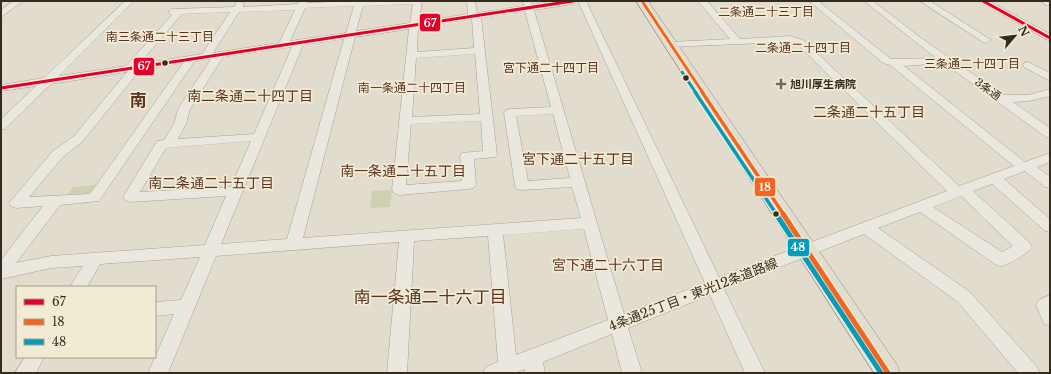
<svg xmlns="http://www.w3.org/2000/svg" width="1051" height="374" font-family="'Libre Baskerville','Noto Sans JP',serif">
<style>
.green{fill:#ced0b1}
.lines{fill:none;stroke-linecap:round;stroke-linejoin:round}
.minor-casing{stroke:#a7a196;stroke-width:1}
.major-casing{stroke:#8c877d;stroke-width:1}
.minor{fill:#eae7de;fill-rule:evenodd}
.major{fill:#e1ded0;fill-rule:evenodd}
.bus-1-casing{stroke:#f2ebd4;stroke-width:5}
.bus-2-far2-casing{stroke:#f2ebd4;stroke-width:5}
.bus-2-far1-casing{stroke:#f2ebd4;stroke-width:6}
.bus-2-casing{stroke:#f2ebd4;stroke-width:8}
.bus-3-far2-casing{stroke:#f2ebd4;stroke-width:5}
.bus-3-far1-casing{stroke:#f2ebd4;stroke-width:6}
.bus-3-casing{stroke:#f2ebd4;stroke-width:8}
.bus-1{stroke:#e4002b;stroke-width:3}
.bus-2-far2{stroke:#f26522;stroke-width:3}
.bus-2-far1{stroke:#f26522;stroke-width:3.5}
.bus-2{stroke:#f26522;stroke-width:5}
.bus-3-far2{stroke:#059cbc;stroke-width:3}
.bus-3-far1{stroke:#059cbc;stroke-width:3.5}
.bus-3{stroke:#059cbc;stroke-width:5}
.bus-dot{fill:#342b1f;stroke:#f2ebd4;stroke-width:1.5}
.poi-dot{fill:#71695c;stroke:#f2ebd4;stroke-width:1.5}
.labels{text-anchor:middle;stroke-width:3.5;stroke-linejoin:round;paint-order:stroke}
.far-poi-label{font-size:11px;font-weight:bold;fill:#342b1f;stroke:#f2ebd4;text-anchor:start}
.far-street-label{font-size:11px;fill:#342b1f;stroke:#f2ebd4}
.far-neighbourhood-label{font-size:12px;fill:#5c3423;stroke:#f2ebd4}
.street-label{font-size:13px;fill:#342b1f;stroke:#f2ebd4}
.neighbourhood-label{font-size:14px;fill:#5c3423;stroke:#f2ebd4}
.district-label{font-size:17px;font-weight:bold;fill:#5c3423;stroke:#f2ebd4}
.near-neighbourhood-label{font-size:17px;fill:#5c3423;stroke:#f2ebd4}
.line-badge{stroke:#f2ebd4;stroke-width:1.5}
.badge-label{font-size:11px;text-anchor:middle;font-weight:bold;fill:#fff}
</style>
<rect width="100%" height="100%" fill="#e1dccd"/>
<g class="green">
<path d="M97 185C87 198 80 197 65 197L73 187Z"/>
<path d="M392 190 390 207 370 208 372 191Z"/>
</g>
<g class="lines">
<g class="minor-casing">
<g id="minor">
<path d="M13 1H23L1 17V10Z"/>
<path d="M125 1H134L59 76 126 66 172 15 168 12 172 9 234 7 237 2 240 1 244 4 243 7 298 4 300 1H308L307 3 354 1H422L419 22 468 14 467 1H475L477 13 524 6 523 1H531L532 5 556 1H577L573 4 534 10 624 314 705 283 578 1H586L719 277 947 191 797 44 789 42 667 47 666 45 671 42 730 39 698 1H707L740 39 790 36 803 40 959 186 1014 166 890 65 883 63 809 1H818L891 59 936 58 864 1H873L921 38 1003 95H1028L1050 89V96L1029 101 1013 102 1050 128V138L1046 137 944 63 904 66 1025 162 1050 153V162L1037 167 1050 177V188L1045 187 1025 171 1004 179 1050 219V232L1045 231 992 184 973 191 1030 243 1032 247C1029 253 1008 265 1002 266 1000 266 997 265 995 264L920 212 878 228 970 292 1037 367 1040 373H1018L958 302 864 234 724 289 765 373H745L710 295 628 328 642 373H622L612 334 543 362 545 373H525V369L515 373H483L486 367 498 362 488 236 414 241 407 373H387L399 242 216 256 168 373H148L174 314 155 316V302L181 300 200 257 100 264 87 287H70L83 266 51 268 1 279V260L43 206 16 208 11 206 9 203 53 151 74 136 127 72 51 84 5 129 1 130V119L36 86 1 91V85L44 78ZM413 4 410 23 356 31 363 6ZM354 6 346 33 290 41 305 8ZM295 10 279 43 213 53 239 12ZM525 11 551 107 510 109 506 110 504 113 515 186 517 189 522 190 572 187 581 218 303 238 355 37 409 29 392 190 394 193 399 195 469 189 474 188 476 185 474 159 495 157 497 154 481 18ZM230 12 202 54 139 64 182 14ZM472 19 474 48 417 52 418 27ZM344 39 287 239 221 244 303 45ZM292 47 254 134 178 139 186 124 190 109 223 57ZM475 54 480 114 412 117 416 58ZM211 59 178 109 174 124 164 140 157 141 123 197 125 200 130 202 226 196 205 245 51 256 16 263 60 205 99 201 194 62ZM183 63 90 194 29 197 63 157 82 142 140 70ZM553 114 570 178 528 181 516 116ZM481 121 483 151 462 153 460 156 462 181 406 185 411 124ZM251 141 231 187 140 192 166 148ZM961 196 1013 246 1002 252 933 207ZM584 229 608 320 516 355 503 235Z"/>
<path d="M920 1H930L991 40 986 43 983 42Z"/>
<path d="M979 1H989L1050 34V41Z"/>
<path d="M1041 1H1050V5H1046Z"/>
<path d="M1028 62 1050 73V81L1024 67 1023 65 1024 63Z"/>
<path d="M1050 295V326L1044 324 1036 305 1039 300Z"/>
<path d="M25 357H44L36 373H15Z"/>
</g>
</g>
<g class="major-casing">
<path id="major" d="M636 1H648L897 365 900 373H874Z"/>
</g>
<use href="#minor" class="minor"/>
<use href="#major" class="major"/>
<g class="bus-1-casing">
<g id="bus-1">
<path d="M983 1 1050 38"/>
<path d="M1 88 573 1"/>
</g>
</g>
<g class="bus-2-far2-casing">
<path id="bus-2-far2" d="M642 1 703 93"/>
</g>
<g class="bus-2-far1-casing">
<path id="bus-2-far1" d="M702 92 784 215"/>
</g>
<g class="bus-2-casing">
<path id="bus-2" d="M783 214 888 373"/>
</g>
<g class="bus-3-far2-casing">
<path id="bus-3-far2" d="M682 72 696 93"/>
</g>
<g class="bus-3-far1-casing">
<path id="bus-3-far1" d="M695 92 777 215"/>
</g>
<g class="bus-3-casing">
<path id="bus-3" d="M776 214 881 373"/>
</g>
<use href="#bus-1" class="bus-1"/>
<use href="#bus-2-far2" class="bus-2-far2"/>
<use href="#bus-2-far1" class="bus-2-far1"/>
<use href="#bus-2" class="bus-2"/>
<use href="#bus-3-far2" class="bus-3-far2"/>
<use href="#bus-3-far1" class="bus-3-far1"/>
<use href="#bus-3" class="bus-3"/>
</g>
<g class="bus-dot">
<circle cx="165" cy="63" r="3.5"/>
<circle cx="686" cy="78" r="3.5"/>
<circle cx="776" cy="214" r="3.5"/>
</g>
<path class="poi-dot" d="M779 78h4v4h4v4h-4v4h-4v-4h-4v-4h4z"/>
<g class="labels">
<g class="far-poi-label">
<text x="790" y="88">旭川厚生病院</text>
</g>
<g class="far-street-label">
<text transform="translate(988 89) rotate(36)" y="4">3条通</text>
</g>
<g class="far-neighbourhood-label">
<text x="766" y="16">二条通二十三丁目</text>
<text x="160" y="41">南三条通二十三丁目</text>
<text x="803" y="52">二条通二十四丁目</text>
<text x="972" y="68">三条通二十四丁目</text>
<text x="551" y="72">宮下通二十四丁目</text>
<text x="412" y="92">南一条通二十四丁目</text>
</g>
<g class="street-label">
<text transform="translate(693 294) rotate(-21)" y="5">4条通25丁目・東光12条道路線</text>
</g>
<g class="neighbourhood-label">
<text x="250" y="101">南二条通二十四丁目</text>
<text x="869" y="117">二条通二十五丁目</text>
<text x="578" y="164">宮下通二十五丁目</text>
<text x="403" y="176">南一条通二十五丁目</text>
<text x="211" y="188">南二条通二十五丁目</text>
<text x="608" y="270">宮下通二十六丁目</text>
</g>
<g class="district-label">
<text x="138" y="106">南</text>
</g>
<g class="near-neighbourhood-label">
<text x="430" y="303">南一条通二十六丁目</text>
</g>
</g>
<g class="line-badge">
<rect x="419" y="13" width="22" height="19" rx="4" fill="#e4002b"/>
<rect x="133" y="57" width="22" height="19" rx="4" fill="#e4002b"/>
<rect x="754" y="177" width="22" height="20" rx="4" fill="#f26522"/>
<rect x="787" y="238" width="23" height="19" rx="4" fill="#059cbc"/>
</g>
<g class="badge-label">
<text x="430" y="27">67</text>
<text x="144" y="70">67</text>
<text x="765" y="191">18</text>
<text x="798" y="251">48</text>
</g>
<rect width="1051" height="374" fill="none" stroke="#342b1f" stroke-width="4"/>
<rect x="16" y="286" width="140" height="72" fill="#f2ebd4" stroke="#a69e8c"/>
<rect x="24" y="299" width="20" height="6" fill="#e4002b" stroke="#a69e8c"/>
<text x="52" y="306" font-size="12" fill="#342b1f">67</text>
<rect x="24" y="319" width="20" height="6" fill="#f26522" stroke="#a69e8c"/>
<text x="52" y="326" font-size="12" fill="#342b1f">18</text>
<rect x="24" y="339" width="20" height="6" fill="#059cbc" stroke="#a69e8c"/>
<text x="52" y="346" font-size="12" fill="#342b1f">48</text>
<g transform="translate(1015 36) rotate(62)" stroke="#f2ebd4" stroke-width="3" paint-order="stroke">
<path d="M0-3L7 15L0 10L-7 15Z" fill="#342b1f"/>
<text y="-6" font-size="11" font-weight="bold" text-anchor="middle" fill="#342b1f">N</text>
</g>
</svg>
